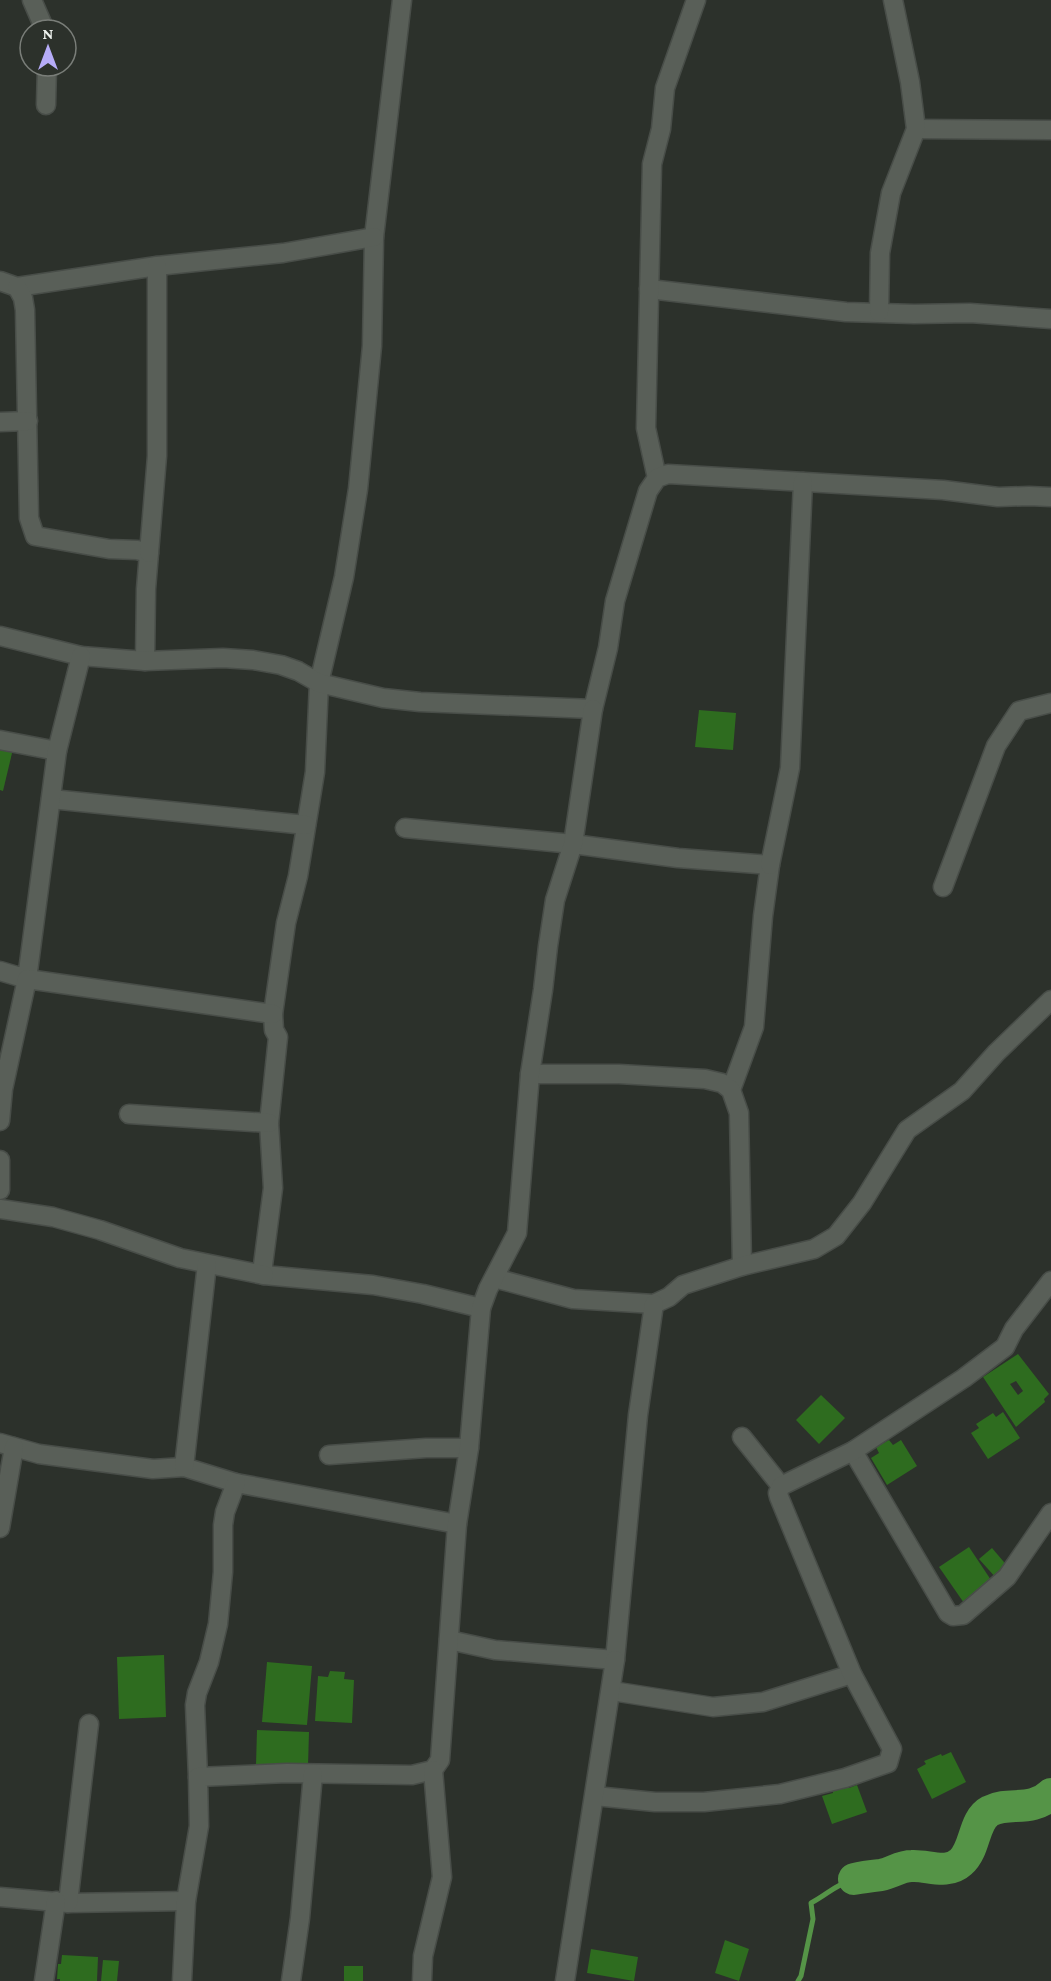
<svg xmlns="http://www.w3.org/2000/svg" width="1051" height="1981" viewBox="0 0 1051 1981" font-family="'Crimson Pro',serif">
<rect width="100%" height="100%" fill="#2c312b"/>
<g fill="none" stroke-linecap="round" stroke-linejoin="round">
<!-- stream -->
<path stroke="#559447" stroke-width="5" d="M 798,1981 L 801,1976 L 813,1919 L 811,1903 C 828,1894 835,1885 854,1879"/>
<!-- river -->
<path stroke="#559447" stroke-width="32" d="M 854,1879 C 863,1877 872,1876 881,1875 C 892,1873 900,1866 912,1866 C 928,1865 947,1875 961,1862 C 976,1849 973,1820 990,1811 C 1010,1801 1031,1813 1051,1794"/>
</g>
<!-- building -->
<g fill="#2e6c1f" fill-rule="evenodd">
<path d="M 699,710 L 736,713 L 733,750 L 695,747 Z"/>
<path d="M 0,749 L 13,749 L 3,791 L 0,790 Z"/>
<path d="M 1018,1354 L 1049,1394 L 1044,1399 L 1045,1402 L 1016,1427 L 983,1377 ZM 1016,1381 L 1023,1391 L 1018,1395 L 1010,1384 Z"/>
<path d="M 821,1395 L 845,1418 L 819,1444 L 796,1420 Z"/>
<path d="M 1003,1412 L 1020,1438 L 988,1459 L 971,1433 L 979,1428 L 976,1424 L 993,1413 L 996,1417 Z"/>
<path d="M 889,1440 L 893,1445 L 901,1440 L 917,1466 L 887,1485 L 871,1458 L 879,1453 L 876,1447 Z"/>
<path d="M 969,1547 L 993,1583 L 964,1603 L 939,1567 Z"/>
<path d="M 992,1548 L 1009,1568 L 997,1579 L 979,1559 Z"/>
<path d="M 164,1655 L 166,1717 L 119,1719 L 117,1657 Z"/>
<path d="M 267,1662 L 312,1666 L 307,1725 L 262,1722 Z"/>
<path d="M 330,1671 L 345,1672 L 344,1679 L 354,1680 L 352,1723 L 315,1721 L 318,1676 L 328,1677 Z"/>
<path d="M 257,1730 L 309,1732 L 308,1766 L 256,1765 Z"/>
<path d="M 951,1752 L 966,1782 L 932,1799 L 917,1769 L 926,1764 L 924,1761 L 941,1754 L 942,1756 Z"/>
<path d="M 847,1784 L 849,1788 L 857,1785 L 867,1812 L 832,1824 L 822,1796 L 833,1793 L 832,1789 Z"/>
<path d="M 725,1940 L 749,1949 L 739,1981 L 715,1973 Z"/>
<path d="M 591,1949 L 638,1957 L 634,1981 L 587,1973 Z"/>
<path d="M 62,1955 L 98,1957 L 97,1981 L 60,1981 L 60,1979 L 57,1979 L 58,1964 L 61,1964 Z"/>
<path d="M 103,1960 L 119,1961 L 117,1981 L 101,1981 Z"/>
<rect x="344" y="1966" width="19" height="15"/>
</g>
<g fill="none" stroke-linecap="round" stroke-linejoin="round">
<!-- minor casing -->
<g stroke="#484d48" stroke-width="21">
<g id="minor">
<path d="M 32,0 L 45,30"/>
<path d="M 402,0 L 374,237 L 372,346 L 358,489 L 344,577 L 319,683 L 315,772 L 298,876 L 286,923 L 273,1014 L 274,1030 L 278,1037 L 269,1123 L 273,1188 L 263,1265 L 264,1275 L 373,1285 L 423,1294 L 481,1308"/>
<path d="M 46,105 L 47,66"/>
<path d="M 916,129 L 1051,130"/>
<path d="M 0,281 L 17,287 L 157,266 L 283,253 L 374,237"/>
<path d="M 17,287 L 23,298 L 25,310 L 29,518 L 35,536 L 109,549 L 137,550 L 149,553 L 146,589 L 145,661"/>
<path d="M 649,289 L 846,312 L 914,314 L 970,313 L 1051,319"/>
<path d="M 879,312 L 880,253 L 891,193 L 916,129 L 910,82 L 893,0"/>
<path d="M 0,422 L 28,421"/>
<path d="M 657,478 L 646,428 L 652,164 L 661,129 L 665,88 L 696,0"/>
<path d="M 149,553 L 157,456 L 157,266"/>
<path d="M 0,636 L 81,656 L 145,661 L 223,658 L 253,660 L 281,665 L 298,671 L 319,683 L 383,698 L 420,702 L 593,709 L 608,648 L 615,601 L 648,491 L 657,478 L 668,474 L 943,490 L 998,497 L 1029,496 L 1051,497"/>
<path d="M 0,740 L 57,751"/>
<path d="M 51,799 L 306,825"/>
<path d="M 405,828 L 573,844 L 678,858 L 770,865 L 763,916 L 754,1027 L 731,1090"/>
<path d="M 770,865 L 790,768 L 803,482"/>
<path d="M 943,887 L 996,746 L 1019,711 L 1051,703"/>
<path d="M 0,971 L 27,979 L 57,751 L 81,656"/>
<path d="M 530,1074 L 619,1074 L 705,1079 L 722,1083 L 731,1090 L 739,1113 L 742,1266"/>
<path d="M 129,1114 L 269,1123"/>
<path d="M 0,1121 L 3,1089 L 27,979 L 273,1014"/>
<path d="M 0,1160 L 0,1190"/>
<path d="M 0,1209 L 53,1217 L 100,1230 L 180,1258 L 264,1275"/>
<path d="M 494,1278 L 573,1299 L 654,1304 L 669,1297 L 683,1285 L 742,1266 L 814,1249 L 836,1236 L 862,1203 L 907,1130 L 962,1091 L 996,1053 L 1051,1000"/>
<path d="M 742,1437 L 781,1486"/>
<path d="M 0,1443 L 39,1454 L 153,1469 L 184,1467 L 236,1483 L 457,1524"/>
<path d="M 853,1451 L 948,1613 L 953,1616 L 963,1615 L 1007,1577 L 1051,1513"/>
<path d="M 329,1455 L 426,1448 L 469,1448"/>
<path d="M 184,1467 L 207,1264"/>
<path d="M 0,1528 L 14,1447"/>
<path d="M 449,1640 L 495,1650 L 615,1660 L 638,1415 L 654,1304"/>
<path d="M 612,1691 L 713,1707 L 763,1702 L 852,1674"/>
<path d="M 198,1777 L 195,1705 L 197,1693 L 209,1662 L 218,1624 L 223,1572 L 223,1525 L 225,1512 L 236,1483"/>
<path d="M 595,1796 L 655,1802 L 704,1802 L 780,1794 L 845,1778 L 888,1763 L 892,1749 L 852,1674 L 779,1497 L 778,1493 L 781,1486 L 853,1451 L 964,1378 L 1005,1347 L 1014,1329 L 1051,1281"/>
<path d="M 0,1897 L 68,1903 L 186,1901"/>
<path d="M 68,1903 L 89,1724"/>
<path d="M 44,1981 L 56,1901"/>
<path d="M 182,1981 L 186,1901 L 199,1826 L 198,1777 L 287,1773 L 412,1775 L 433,1770 L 440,1760 L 457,1524 L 469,1448 L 481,1308 L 488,1289 L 517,1233 L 530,1074 L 543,990 L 548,946 L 555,900 L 573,844 L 593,709"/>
<path d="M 291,1981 L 300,1918 L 313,1774"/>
<path d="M 422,1981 L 423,1956 L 442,1877 L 433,1770"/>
<path d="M 565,1981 L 615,1660"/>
</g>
</g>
<!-- minor -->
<use href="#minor" stroke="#595f58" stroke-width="18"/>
</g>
<!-- north arrow -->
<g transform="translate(48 48)"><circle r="28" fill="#2c312b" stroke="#7a7e79" stroke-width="1.5"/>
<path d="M0-4.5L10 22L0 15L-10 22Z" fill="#b6acf8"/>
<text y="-9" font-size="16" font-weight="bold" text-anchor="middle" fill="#eef2ee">N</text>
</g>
</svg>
